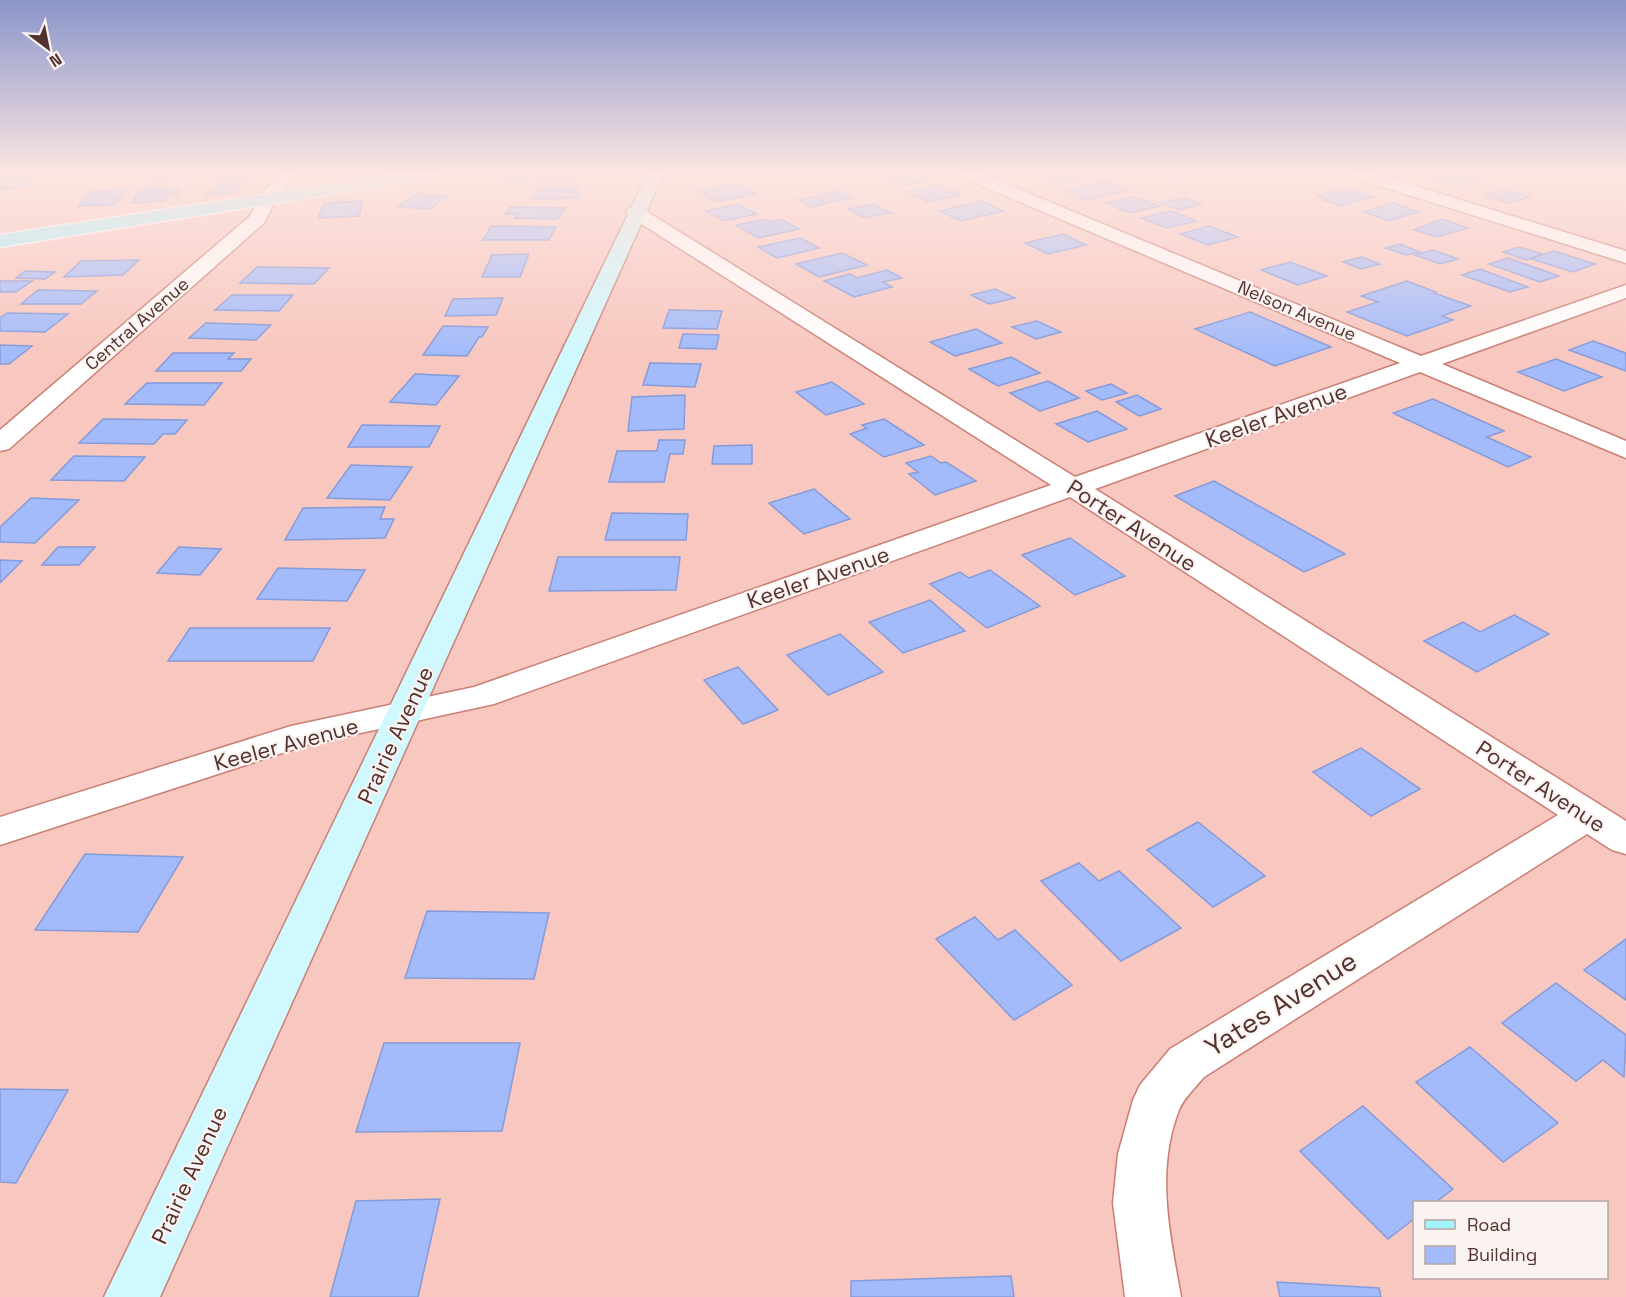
<svg xmlns="http://www.w3.org/2000/svg" width="1626" height="1297" viewBox="0 0 1626 1297" font-family="'Space Grotesk',sans-serif">
<rect width="100%" height="100%" fill="#f8c7bf"/>
<!-- building -->
<g fill="#a3bbfb" stroke="#859bda" stroke-width="1.5">
<path d="M 180,173 L 182,178 L 152,182 L 150,177 Z"/>
<path d="M 541,173 L 575,173 L 572,181 L 538,181 Z"/>
<path d="M 908,173 L 921,173 L 928,176 L 921,177 L 928,181 L 905,185 L 887,176 Z"/>
<path d="M 1052,173 L 1071,173 L 1084,178 L 1057,184 L 1037,175 Z"/>
<path d="M 1161,173 L 1199,173 L 1177,178 Z"/>
<path d="M 1454,173 L 1462,173 L 1483,179 L 1456,186 L 1432,179 Z"/>
<path d="M 509,174 L 532,175 L 525,183 L 501,182 Z"/>
<path d="M 229,175 L 250,175 L 232,193 L 206,196 Z"/>
<path d="M 27,176 L 32,185 L 0,190 L 0,180 Z"/>
<path d="M 1107,181 L 1129,190 L 1086,200 L 1064,191 Z"/>
<path d="M 738,184 L 756,194 L 716,202 L 698,191 Z"/>
<path d="M 939,185 L 962,195 L 928,202 L 907,192 Z"/>
<path d="M 165,187 L 164,189 L 170,189 L 169,190 L 179,190 L 177,195 L 167,196 L 164,201 L 132,203 L 139,191 L 145,188 Z"/>
<path d="M 580,187 L 578,198 L 533,199 L 536,188 Z"/>
<path d="M 1345,188 L 1372,197 L 1341,206 L 1323,200 L 1327,199 L 1318,196 Z"/>
<path d="M 1506,189 L 1530,197 L 1509,203 L 1485,195 Z"/>
<path d="M 126,190 L 113,205 L 78,206 L 92,191 Z"/>
<path d="M 840,191 L 853,198 L 831,202 L 818,195 Z"/>
<path d="M 416,194 L 447,196 L 430,209 L 398,207 Z"/>
<path d="M 815,197 L 828,203 L 810,207 L 798,200 Z"/>
<path d="M 1135,197 L 1160,206 L 1130,213 L 1105,203 Z"/>
<path d="M 1183,198 L 1201,204 L 1179,210 L 1161,203 Z"/>
<path d="M 363,201 L 359,216 L 318,218 L 324,203 Z"/>
<path d="M 981,201 L 1003,211 L 961,221 L 939,211 Z"/>
<path d="M 1393,203 L 1419,212 L 1389,221 L 1363,212 Z"/>
<path d="M 738,204 L 757,214 L 724,221 L 706,211 Z"/>
<path d="M 874,204 L 890,213 L 864,218 L 848,209 Z"/>
<path d="M 510,207 L 565,208 L 557,219 L 515,218 L 518,214 L 505,214 Z"/>
<path d="M 1171,211 L 1197,221 L 1167,228 L 1141,218 Z"/>
<path d="M 765,219 L 770,222 L 781,219 L 799,229 L 758,238 L 736,225 Z"/>
<path d="M 1442,219 L 1468,228 L 1437,237 L 1414,230 Z"/>
<path d="M 491,226 L 556,227 L 549,240 L 483,240 Z"/>
<path d="M 1209,226 L 1238,237 L 1208,245 L 1180,234 Z"/>
<path d="M 1063,234 L 1086,245 L 1048,254 L 1025,243 Z"/>
<path d="M 800,238 L 819,248 L 777,258 L 758,247 Z"/>
<path d="M 1400,244 L 1420,252 L 1406,255 L 1386,248 Z"/>
<path d="M 1519,247 L 1543,254 L 1526,260 L 1503,252 Z"/>
<path d="M 1433,250 L 1458,259 L 1440,264 L 1415,255 Z"/>
<path d="M 1554,251 L 1595,264 L 1573,272 L 1531,259 Z"/>
<path d="M 842,253 L 867,265 L 819,277 L 796,264 Z"/>
<path d="M 529,254 L 520,277 L 482,277 L 492,255 Z"/>
<path d="M 1362,257 L 1380,264 L 1361,269 L 1343,262 Z"/>
<path d="M 1508,258 L 1559,276 L 1540,282 L 1489,264 Z"/>
<path d="M 139,260 L 123,275 L 64,277 L 81,261 Z"/>
<path d="M 1290,262 L 1327,276 L 1298,285 L 1261,270 Z"/>
<path d="M 257,267 L 329,268 L 314,284 L 240,283 Z"/>
<path d="M 1480,269 L 1528,287 L 1510,292 L 1462,275 Z"/>
<path d="M 887,270 L 902,278 L 883,282 L 892,287 L 854,297 L 824,281 L 850,274 L 857,278 Z"/>
<path d="M 25,271 L 55,272 L 45,279 L 16,278 Z"/>
<path d="M 0,281 L 32,281 L 16,292 L 0,292 Z"/>
<path d="M 1407,281 L 1436,292 L 1434,293 L 1471,306 L 1442,316 L 1453,320 L 1407,336 L 1347,312 L 1378,302 L 1361,296 Z"/>
<path d="M 995,289 L 1015,298 L 989,304 L 971,295 Z"/>
<path d="M 38,290 L 97,291 L 81,304 L 21,304 Z"/>
<path d="M 232,295 L 293,295 L 279,311 L 215,310 Z"/>
<path d="M 503,298 L 496,315 L 445,316 L 453,299 Z"/>
<path d="M 669,310 L 722,311 L 717,329 L 663,328 Z"/>
<path d="M 1250,312 L 1331,347 L 1275,366 L 1195,329 Z"/>
<path d="M 7,313 L 68,314 L 45,332 L 0,331 L 0,318 Z"/>
<path d="M 1037,321 L 1061,332 L 1036,339 L 1012,327 Z"/>
<path d="M 206,323 L 271,325 L 256,340 L 189,338 Z"/>
<path d="M 443,326 L 488,327 L 482,337 L 479,337 L 467,356 L 423,355 Z"/>
<path d="M 976,329 L 1002,343 L 955,356 L 930,342 Z"/>
<path d="M 683,334 L 719,335 L 716,349 L 679,348 Z"/>
<path d="M 1593,341 L 1626,353 L 1626,371 L 1569,350 Z"/>
<path d="M 0,345 L 32,346 L 9,364 L 0,364 Z"/>
<path d="M 173,353 L 234,353 L 228,359 L 251,359 L 241,371 L 156,371 Z"/>
<path d="M 1011,357 L 1040,373 L 998,386 L 969,369 Z"/>
<path d="M 1556,359 L 1602,377 L 1564,391 L 1518,372 Z"/>
<path d="M 650,363 L 701,364 L 695,387 L 643,385 Z"/>
<path d="M 415,374 L 459,376 L 436,405 L 390,402 Z"/>
<path d="M 1048,381 L 1079,398 L 1040,411 L 1010,393 Z"/>
<path d="M 832,382 L 864,404 L 826,415 L 796,392 Z"/>
<path d="M 147,383 L 222,383 L 204,405 L 125,404 Z"/>
<path d="M 1111,384 L 1127,393 L 1102,400 L 1086,391 Z"/>
<path d="M 685,395 L 684,429 L 628,431 L 632,397 Z"/>
<path d="M 1137,395 L 1161,409 L 1139,416 L 1116,402 Z"/>
<path d="M 1433,399 L 1504,431 L 1487,437 L 1531,457 L 1508,467 L 1393,413 Z"/>
<path d="M 1097,411 L 1127,429 L 1088,442 L 1056,424 Z"/>
<path d="M 103,419 L 187,420 L 175,434 L 163,434 L 154,444 L 79,443 Z"/>
<path d="M 884,419 L 924,445 L 884,457 L 850,434 L 867,428 L 862,425 Z"/>
<path d="M 362,425 L 440,426 L 429,447 L 348,447 Z"/>
<path d="M 659,440 L 685,440 L 683,454 L 670,454 L 664,482 L 609,482 L 617,451 L 657,451 Z"/>
<path d="M 752,445 L 752,464 L 712,464 L 714,446 Z"/>
<path d="M 74,456 L 145,457 L 124,481 L 51,480 Z"/>
<path d="M 931,456 L 941,463 L 946,462 L 976,481 L 935,495 L 909,474 L 918,472 L 906,463 Z"/>
<path d="M 351,465 L 412,467 L 390,500 L 327,498 Z"/>
<path d="M 1214,481 L 1345,554 L 1304,572 L 1175,496 Z"/>
<path d="M 814,489 L 850,519 L 804,534 L 769,503 Z"/>
<path d="M 31,498 L 79,500 L 35,543 L 0,542 L 0,527 Z"/>
<path d="M 385,507 L 380,519 L 394,519 L 385,538 L 285,540 L 303,508 Z"/>
<path d="M 612,513 L 688,514 L 686,540 L 605,540 Z"/>
<path d="M 1070,538 L 1125,576 L 1075,595 L 1022,555 Z"/>
<path d="M 58,547 L 95,547 L 79,565 L 42,565 Z"/>
<path d="M 179,547 L 221,549 L 200,575 L 157,573 Z"/>
<path d="M 558,557 L 680,557 L 676,590 L 549,591 Z"/>
<path d="M 0,560 L 22,561 L 0,583 Z"/>
<path d="M 278,568 L 365,570 L 347,601 L 257,599 Z"/>
<path d="M 990,570 L 1040,606 L 987,628 L 930,584 L 960,572 L 969,578 Z"/>
<path d="M 930,600 L 965,631 L 903,653 L 869,622 Z"/>
<path d="M 1514,615 L 1549,634 L 1477,672 L 1424,641 L 1463,622 L 1480,632 Z"/>
<path d="M 190,628 L 330,628 L 313,661 L 168,661 Z"/>
<path d="M 840,634 L 883,672 L 828,695 L 787,655 Z"/>
<path d="M 738,667 L 778,710 L 743,724 L 704,680 Z"/>
<path d="M 1361,748 L 1420,789 L 1371,816 L 1313,772 Z"/>
<path d="M 1198,822 L 1265,876 L 1213,907 L 1147,850 Z"/>
<path d="M 85,854 L 183,857 L 138,932 L 35,930 Z"/>
<path d="M 1079,863 L 1099,881 L 1119,871 L 1181,928 L 1121,961 L 1041,881 Z"/>
<path d="M 427,911 L 549,913 L 534,979 L 405,978 Z"/>
<path d="M 975,917 L 998,940 L 1015,930 L 1072,985 L 1014,1020 L 936,939 Z"/>
<path d="M 1626,939 L 1626,1000 L 1584,970 Z"/>
<path d="M 1556,983 L 1626,1035 L 1624,1077 L 1603,1060 L 1576,1081 L 1502,1023 Z"/>
<path d="M 384,1043 L 520,1043 L 502,1131 L 356,1132 Z"/>
<path d="M 1470,1047 L 1558,1123 L 1503,1162 L 1416,1082 Z"/>
<path d="M 0,1089 L 68,1090 L 16,1183 L 0,1182 Z"/>
<path d="M 1363,1106 L 1453,1189 L 1436,1202 L 1414,1202 L 1414,1219 L 1388,1239 L 1300,1151 Z"/>
<path d="M 440,1199 L 418,1297 L 330,1297 L 356,1201 Z"/>
<path d="M 1011,1276 L 1014,1297 L 851,1297 L 851,1281 Z"/>
<path d="M 1277,1282 L 1379,1288 L 1381,1297 L 1280,1297 Z"/>
</g>
<g fill="none" stroke-linecap="round" stroke-linejoin="round">
<!-- street casing -->
<g stroke="#ca7f74" stroke-width="3">
<g id="street">
<path d="M 281,173 L 298,173 L 275,201 L 264,223 L 9,449 L 0,451 L 0,430 L 250,216 L 261,195 Z"/>
<path d="M 959,173 L 980,173 L 1421,356 L 1626,285 L 1626,298 L 1442,364 L 1626,441 L 1626,458 L 1420,372 L 1095,489 L 1626,821 L 1626,854 L 1612,850 L 1587,834 L 1204,1077 C 1196,1087 1183,1099 1179,1110 C 1155,1171 1170,1235 1181,1297 L 1125,1297 L 1113,1203 L 1118,1154 L 1133,1100 L 1140,1085 L 1170,1049 L 1558,815 L 1070,497 L 494,704 L 310,744 L 0,845 L 0,817 L 291,726 L 474,687 L 1051,485 L 629,216 L 626,212 L 629,208 L 641,208 L 1075,477 L 1400,363 L 961,177 Z"/>
<path d="M 1349,173 L 1373,173 L 1626,251 L 1626,263 L 1351,177 Z"/>
</g>
</g>
<!-- secondary casing -->
<g stroke="#ca7f74" stroke-width="3">
<path id="secondary" d="M 648,173 L 664,173 L 160,1297 L 104,1297 Z"/>
</g>
<!-- primary casing -->
<g stroke="#fff" stroke-width="3">
<path id="primary" d="M 403,173 L 440,173 L 432,178 L 0,247 L 0,235 Z"/>
</g>
<!-- street -->
<use href="#street" fill="#fff" fill-rule="evenodd"/>
<!-- secondary -->
<use href="#secondary" fill="#d0f9ff" fill-rule="evenodd"/>
<!-- primary -->
<use href="#primary" fill="#a1f3ff" fill-rule="evenodd"/>
</g>
<!-- sky -->
<linearGradient id="sky" x2="0" y2="1"><stop stop-color="#8a95c9"/><stop offset="0.49" stop-color="#fce6e2"/><stop offset="1" stop-color="#fce6e2" stop-opacity="0"/></linearGradient>
<rect width="1626" height="354" fill="url(#sky)"/>
<g text-anchor="middle" stroke-width="4.5" stroke-linejoin="round" paint-order="stroke">
<!-- far-street labels -->
<g font-size="18" fill="#52322e" stroke="#fbf3f1">
<text transform="translate(1297 311) rotate(23)" y="6">Nelson Avenue</text>
<text transform="translate(137 324) rotate(-41)" y="6">Central Avenue</text>
</g>
<!-- street labels -->
<g font-size="22" fill="#52322e" stroke="#fbf3f1">
<text transform="translate(1276 415) rotate(-20)" y="8">Keeler Avenue</text>
<text transform="translate(1132 525) rotate(33)" y="8">Porter Avenue</text>
<text transform="translate(818 577) rotate(-19)" y="8">Keeler Avenue</text>
<text transform="translate(395 735) rotate(-65)" y="8">Prairie Avenue</text>
<text transform="translate(286 744) rotate(-15)" y="8">Keeler Avenue</text>
<text transform="translate(1541 786) rotate(33)" y="8">Porter Avenue</text>
<text transform="translate(189 1175) rotate(-65)" y="8">Prairie Avenue</text>
</g>
<!-- near-street labels -->
<g font-size="27" fill="#52322e" stroke="#fbf3f1">
<text transform="translate(1281 1004) rotate(-32)" y="9">Yates Avenue</text>
</g>
</g>
<!-- legend -->
<rect x="1413" y="1201" width="195" height="78" fill="#fbf3f1" stroke="#b7a6a3" stroke-width="1.5"/>
<rect x="1425" y="1220" width="30" height="9" fill="#a1f3ff" stroke="#b7a6a3" stroke-width="1.5"/>
<text x="1467" y="1231" font-size="18" fill="#52322e">Road</text>
<rect x="1425" y="1246" width="30" height="18" fill="#a3bbfb" stroke="#b7a6a3" stroke-width="1.5"/>
<text x="1467" y="1261" font-size="18" fill="#52322e">Building</text>
<!-- north arrow -->
<g transform="translate(48 48) rotate(148)" stroke="#fbf3f1" stroke-width="4.5" paint-order="stroke">
<path d="M0-4.5L10 22L0 15L-10 22Z" fill="#52322e"/>
<text y="-9" font-size="16" font-weight="bold" text-anchor="middle" fill="#52322e">N</text>
</g>
</svg>
